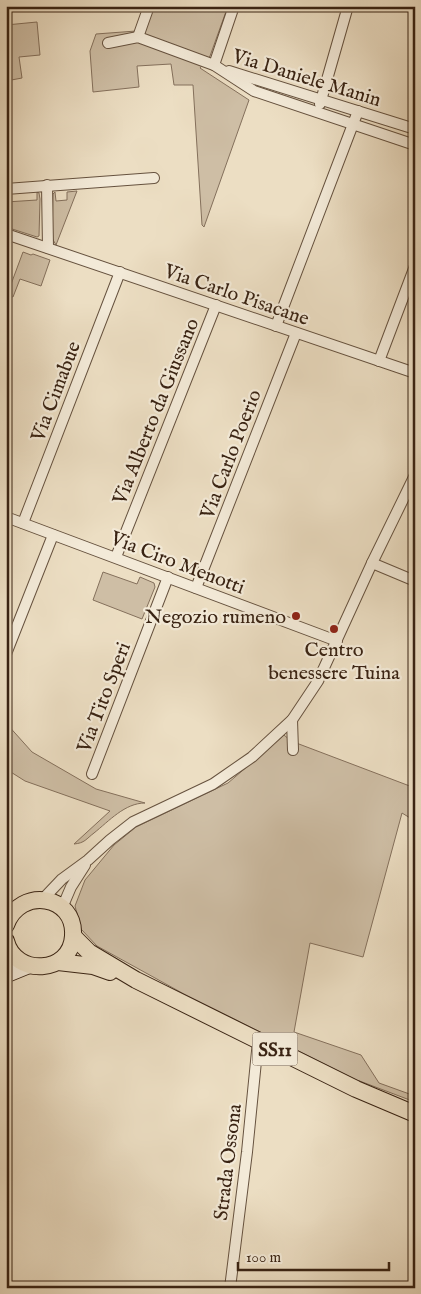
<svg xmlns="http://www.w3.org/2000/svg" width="421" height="1294" viewBox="0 0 421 1294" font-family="'IM FELL English',serif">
<rect width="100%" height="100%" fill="#ecdec3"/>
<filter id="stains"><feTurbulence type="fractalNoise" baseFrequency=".004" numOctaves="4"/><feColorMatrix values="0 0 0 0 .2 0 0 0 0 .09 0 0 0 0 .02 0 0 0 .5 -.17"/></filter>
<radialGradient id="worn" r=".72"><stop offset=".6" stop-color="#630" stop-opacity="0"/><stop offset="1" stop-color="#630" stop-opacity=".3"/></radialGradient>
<!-- green -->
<g fill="#cebea5" stroke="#84705c">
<path d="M 144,6 L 228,6 L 210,56 L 200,68 L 249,100 L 204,227 L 202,225 L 193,85 L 174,85 L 171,64 L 137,66 L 139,87 L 93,92 L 90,51 L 96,34 L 136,31 Z"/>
<path d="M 37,22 L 40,55 L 19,57 L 22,78 L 6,81 L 6,25 Z"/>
<path d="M 77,191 L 56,245 L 52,238 L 53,194 L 55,192 L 56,201 L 67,200 L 67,192 Z"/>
<path d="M 37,192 L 39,193 L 40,199 L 39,236 L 37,237 L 6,227 L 6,202 L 37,200 Z"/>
<path d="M 23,252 L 31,255 L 33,254 L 50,260 L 41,286 L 20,279 L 13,297 L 7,295 Z"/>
<path d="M 103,572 L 137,584 L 140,577 L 154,583 L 155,587 L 142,619 L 93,600 Z"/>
<path d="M 6,723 L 32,752 L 96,789 L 145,803 C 125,803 109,821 94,833 C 86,839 85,843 74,844 L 110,811 L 25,781 L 6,769 Z"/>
<path d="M 284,735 L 291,741 L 415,788 L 415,821 L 402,813 L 363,957 L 310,943 L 294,1032 L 361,1055 L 379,1083 L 415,1096 L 415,1102 L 357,1080 L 184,994 L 97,946 L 81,929 L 75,906 L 85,880 L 114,845 L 136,827 L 228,783 Z"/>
</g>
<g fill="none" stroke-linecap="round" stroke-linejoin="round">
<!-- street casing -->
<g stroke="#66523f" stroke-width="12">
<g id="street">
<path d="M 138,37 L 149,6"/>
<path d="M 108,43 L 138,37 L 214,65 L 254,91 L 415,145"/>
<path d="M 214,65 L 234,6"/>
<path d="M 229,71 L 415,129"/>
<path d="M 320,104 L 348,6"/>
<path d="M 47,185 L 48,248"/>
<path d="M 6,189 L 154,178"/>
<path d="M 6,234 L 415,373"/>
<path d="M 276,326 L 358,111"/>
<path d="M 379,361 L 415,266"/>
<path d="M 6,517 L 337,641"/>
<path d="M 23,523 L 120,272"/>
<path d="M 116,557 L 216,305"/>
<path d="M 372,563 L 415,581"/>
<path d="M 196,588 L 296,333"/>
<path d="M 6,654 L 53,535"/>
<path d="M 292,720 L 293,750"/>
<path d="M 92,774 L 168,577"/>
<path d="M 43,899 L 62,879 L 88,860 L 110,840 L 133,822 L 213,784 L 252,757 L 292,720 L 318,681 L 372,563 L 415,475"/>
<path d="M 62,908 L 71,887 L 85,865"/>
<path d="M 230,1288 L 247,1152 L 258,1041"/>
</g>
</g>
<!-- secondary casing -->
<g stroke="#392313" stroke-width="17">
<path id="secondary" d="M 6,975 L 28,966"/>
</g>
<!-- primary casing -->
<g stroke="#392313" stroke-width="18">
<g id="primary">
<path d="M 6,925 C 20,886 76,895 73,936 C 71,974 15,977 6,941"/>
<path d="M 73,936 L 89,952 L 136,980 L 356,1089 L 415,1114"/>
<path d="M 58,962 L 93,966 L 110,972"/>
</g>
</g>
<!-- street -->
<use href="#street" stroke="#f3ead8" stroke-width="10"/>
<!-- secondary -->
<use href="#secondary" stroke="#f3ead8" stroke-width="15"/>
<!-- primary -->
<use href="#primary" stroke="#ecdec3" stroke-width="16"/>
</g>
<!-- markers -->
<g fill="#8f2418" stroke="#f3ead8" stroke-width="2">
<circle cx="296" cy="616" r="5"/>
<circle cx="334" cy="629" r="5"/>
</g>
<g text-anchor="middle" stroke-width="4.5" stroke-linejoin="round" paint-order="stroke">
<!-- shield labels -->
<rect fill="#f3ead8" stroke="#715f4e" stroke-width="1" x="252.5" y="1032.5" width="45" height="33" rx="4"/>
<g font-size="19" font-weight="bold" fill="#392313">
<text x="275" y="1056">SS11</text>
</g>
<!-- street labels -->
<g font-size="20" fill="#392313" stroke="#f3ead8">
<text transform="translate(307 77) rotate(17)" y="7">Via Daniele Manin</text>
<text transform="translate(237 294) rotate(19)" y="7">Via Carlo Pisacane</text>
<text transform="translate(55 391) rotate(-69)" y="7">Via Cimabue</text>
<text transform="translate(155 411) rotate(-68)" y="7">Via Alberto da Giussano</text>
<text transform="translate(230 454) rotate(-69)" y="7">Via Carlo Poerio</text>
<text transform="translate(178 562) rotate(21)" y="7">Via Ciro Menotti</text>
<text transform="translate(103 697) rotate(-69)" y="7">Via Tito Speri</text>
<text transform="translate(227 1162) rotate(-83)" y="7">Strada Ossona</text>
</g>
<!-- poi labels -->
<g font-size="20" fill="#392313" stroke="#f3ead8" text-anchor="end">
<text x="286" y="623">Negozio rumeno</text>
<text x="334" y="656" text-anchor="middle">Centro<tspan x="334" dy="23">benessere Tuina</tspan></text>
</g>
</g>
<!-- margin -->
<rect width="421" height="1294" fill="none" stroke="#ecdec3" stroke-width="25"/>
<rect x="8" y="8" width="406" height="1279" fill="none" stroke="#392313" stroke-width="2.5"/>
<rect x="12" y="12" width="396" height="1269" fill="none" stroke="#392313"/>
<!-- scale -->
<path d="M238 1262v8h151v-8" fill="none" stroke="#392313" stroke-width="2.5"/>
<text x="246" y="1262" font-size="15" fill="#392313" stroke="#f3ead8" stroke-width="4" paint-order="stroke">100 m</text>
<rect width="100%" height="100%" filter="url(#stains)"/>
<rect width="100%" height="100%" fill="url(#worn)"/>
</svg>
